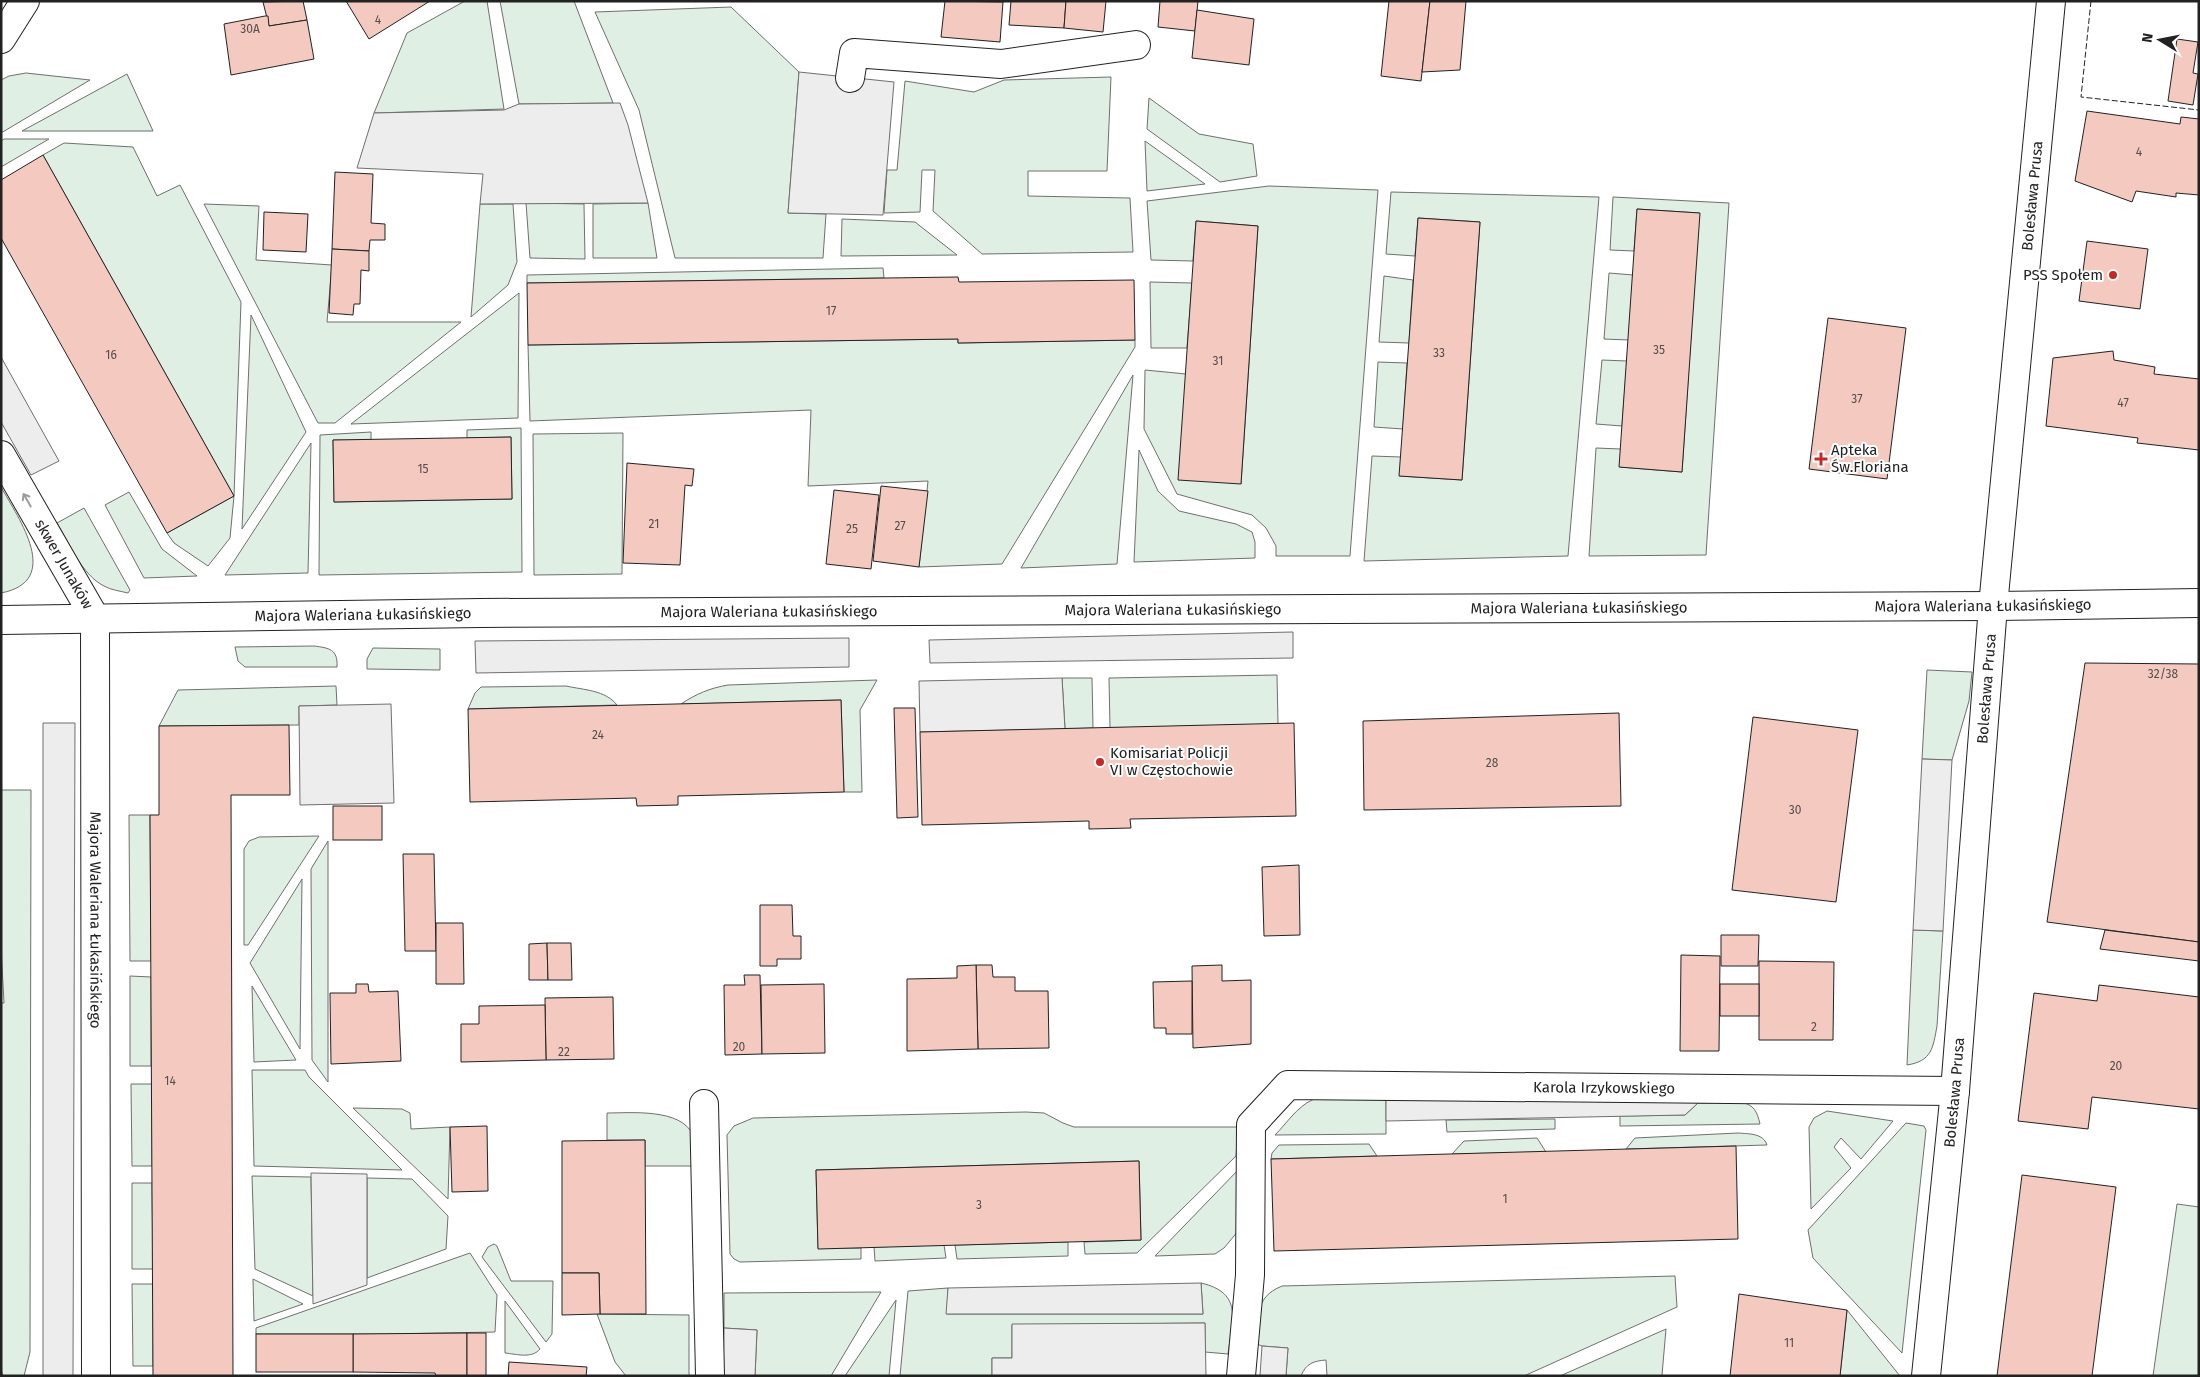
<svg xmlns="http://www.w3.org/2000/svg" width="2200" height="1377" viewBox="0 0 2200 1377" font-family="'Fira Sans',sans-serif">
<rect width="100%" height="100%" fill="#fff"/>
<!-- green -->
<g fill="#e0efe3" stroke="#6f6f6f">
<path d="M 465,1 L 487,1 L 504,109 L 374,113 L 407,33 Z"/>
<path d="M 500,1 L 574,1 L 613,103 L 519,104 Z"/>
<path d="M 731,7 L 799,72 L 788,213 L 826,214 L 823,258 L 675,258 L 639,110 L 595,12 Z"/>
<path d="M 26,73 L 90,80 L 1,133 L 1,80 L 9,76 Z"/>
<path d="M 127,74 L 153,131 L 22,131 Z"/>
<path d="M 1111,77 L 1107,171 L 1028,171 L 1028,196 L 1130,198 L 1133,252 L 982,254 L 933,211 L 935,170 L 922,170 L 920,212 L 884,213 L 887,170 L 897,170 L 905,81 L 974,92 L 1004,80 Z"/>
<path d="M 1149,98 L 1199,134 L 1253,144 L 1257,176 L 1220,182 L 1147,129 Z"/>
<path d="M 4,139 L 49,139 L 1,167 L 1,141 Z"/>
<path d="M 1145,141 L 1205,184 L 1147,191 Z"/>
<path d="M 64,143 L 133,147 L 157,196 L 180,185 L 241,302 L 234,496 L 230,538 L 208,566 L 174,543 L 167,533 L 234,496 L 43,155 Z"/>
<path d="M 1269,186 L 1378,190 L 1350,556 L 1276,556 L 1276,546 L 1266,528 L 1252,515 L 1177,494 L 1144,429 L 1145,370 L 1186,374 L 1241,484 L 1258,226 L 1196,221 L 1193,261 L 1151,260 L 1147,201 Z"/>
<path d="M 1391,192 L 1599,197 L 1568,556 L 1364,561 L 1372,456 L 1401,457 L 1400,476 L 1462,480 L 1480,222 L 1418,218 L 1415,256 L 1386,254 Z"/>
<path d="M 1613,197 L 1729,203 L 1706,555 L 1589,556 L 1596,448 L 1621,449 L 1620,467 L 1682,472 L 1699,213 L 1637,209 L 1634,251 L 1610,250 Z"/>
<path d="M 526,203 L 584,204 L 585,259 L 530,258 Z"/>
<path d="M 648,203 L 657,258 L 593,258 L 593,204 Z"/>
<path d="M 204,204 L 259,206 L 256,260 L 332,265 L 327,322 L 461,322 L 335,423 L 318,423 Z"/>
<path d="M 480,204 L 513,204 L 517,262 L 508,285 L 471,317 Z"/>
<path d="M 842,219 L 915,222 L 957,255 L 841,256 Z"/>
<path d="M 883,268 L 884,278 L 527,283 L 527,275 Z"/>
<path d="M 1609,273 L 1633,275 L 1629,340 L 1604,339 Z"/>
<path d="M 1384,276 L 1413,280 L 1409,343 L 1379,342 Z"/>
<path d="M 1150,282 L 1192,283 L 1187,348 L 1151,348 Z"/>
<path d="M 519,293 L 518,418 L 351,424 Z"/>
<path d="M 251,315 L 306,432 L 242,529 Z"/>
<path d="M 958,339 L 958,343 L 1135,340 L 1135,347 L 1002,564 L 919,567 L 928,481 L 808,486 L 811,410 L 530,421 L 528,345 Z"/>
<path d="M 1602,360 L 1627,361 L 1622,426 L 1596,424 Z"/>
<path d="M 1378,362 L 1407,363 L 1403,429 L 1374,427 Z"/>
<path d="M 1133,375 L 1117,564 L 1021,568 Z"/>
<path d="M 521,428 L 522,572 L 319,575 L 320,435 L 371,432 L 371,440 L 333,440 L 334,502 L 512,499 L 511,437 L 467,438 L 467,430 Z"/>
<path d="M 623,433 L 622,574 L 534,575 L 533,434 Z"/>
<path d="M 311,443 L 308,573 L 225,575 Z"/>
<path d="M 1139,450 L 1158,491 L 1179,511 L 1236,524 L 1252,532 L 1255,542 L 1255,558 L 1134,562 Z"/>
<path d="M 1,487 C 19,519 63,581 1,593 Z"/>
<path d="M 129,492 L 162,549 L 197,576 L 144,578 L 105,505 Z"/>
<path d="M 84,508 L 130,590 L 128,593 C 120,591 111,590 104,586 C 82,575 69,543 57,523 Z"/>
<path d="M 314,646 C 329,648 338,649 337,667 L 245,667 L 238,661 L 235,647 Z"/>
<path d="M 373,648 L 440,649 L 440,670 L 367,669 L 367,659 Z"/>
<path d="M 1927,670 L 1972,672 L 1969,701 L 1952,760 L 1922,759 Z"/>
<path d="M 1277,675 L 1278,724 L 1110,728 L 1109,678 Z"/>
<path d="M 1062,678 L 1092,678 L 1093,728 L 1065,729 Z"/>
<path d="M 877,680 L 860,710 L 862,792 L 844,792 L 841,700 L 681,704 C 696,694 710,688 728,685 Z"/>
<path d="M 336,686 L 337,705 L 299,706 L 299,725 L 159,726 L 178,690 Z"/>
<path d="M 566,686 C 584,690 605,690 617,705 L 468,709 L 475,693 L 481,687 Z"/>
<path d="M 1,790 L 31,790 L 30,1352 L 24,1376 L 3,1376 L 1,1369 L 1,1003 L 4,1003 L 1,948 Z"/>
<path d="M 129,815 L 150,815 L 151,961 L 130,961 Z"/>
<path d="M 319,836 L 248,945 L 244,945 L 244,849 L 249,841 L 259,837 Z"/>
<path d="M 328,841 L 328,1082 L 312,1060 L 311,869 Z"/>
<path d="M 302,879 L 300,1049 L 250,963 Z"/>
<path d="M 1913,930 L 1943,931 L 1937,1026 C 1933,1048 1932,1061 1907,1065 Z"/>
<path d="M 130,976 L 151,977 L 151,1066 L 130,1066 Z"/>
<path d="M 252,986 L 296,1060 L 254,1062 Z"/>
<path d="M 252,1070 L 305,1070 L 309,1077 L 402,1170 L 254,1166 Z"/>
<path d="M 131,1084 L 152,1084 L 152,1166 L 132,1166 Z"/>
<path d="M 1386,1095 L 1386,1134 L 1275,1135 C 1286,1124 1297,1107 1312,1100 C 1329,1092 1366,1096 1386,1095 Z"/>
<path d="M 1741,1102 C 1754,1105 1757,1111 1760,1124 L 1620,1126 L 1620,1116 L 1685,1115 L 1698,1103 Z"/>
<path d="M 353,1108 L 402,1109 L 410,1113 L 411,1129 L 450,1127 L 448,1199 Z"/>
<path d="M 1827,1111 L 1893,1121 L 1861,1159 L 1841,1138 L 1834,1147 L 1851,1168 L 1811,1209 L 1809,1127 L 1814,1118 Z"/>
<path d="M 1026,1112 L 1044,1113 L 1063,1123 L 1074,1127 L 1238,1127 L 1236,1156 L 1137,1253 L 1085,1254 L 1084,1242 L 1141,1240 L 1139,1161 L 816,1170 L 818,1248 L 861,1248 L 861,1259 L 740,1262 L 734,1259 L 730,1254 L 727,1135 L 734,1126 L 753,1118 Z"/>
<path d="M 607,1113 C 631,1113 681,1108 693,1135 C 697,1143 696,1157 697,1166 L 645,1166 L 645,1140 L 607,1140 Z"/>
<path d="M 1555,1119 L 1555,1129 L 1447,1132 L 1446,1120 Z"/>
<path d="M 1906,1123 L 1924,1126 L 1926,1130 L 1902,1353 L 1813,1258 L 1808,1230 Z"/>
<path d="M 1738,1133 C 1749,1134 1763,1133 1767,1145 L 1626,1149 L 1635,1138 Z"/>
<path d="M 1537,1138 L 1546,1152 L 1452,1154 L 1464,1141 Z"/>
<path d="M 1369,1144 L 1377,1156 L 1271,1159 L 1272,1153 L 1279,1145 Z"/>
<path d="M 1240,1168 L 1239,1230 L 1224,1248 L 1215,1254 L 1155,1256 Z"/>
<path d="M 252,1176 L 311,1177 L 313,1296 L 255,1269 Z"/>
<path d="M 367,1178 L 412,1179 L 448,1216 L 446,1249 L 367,1278 Z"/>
<path d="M 132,1183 L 152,1183 L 153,1269 L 132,1269 Z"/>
<path d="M 2177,1204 L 2199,1207 L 2199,1376 L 2153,1376 Z"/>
<path d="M 1068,1242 L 1068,1256 L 957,1259 L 955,1245 Z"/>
<path d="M 494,1244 L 497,1246 L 511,1281 L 553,1281 L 552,1334 L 546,1342 L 482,1257 L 488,1247 Z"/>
<path d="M 944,1245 L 946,1258 L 875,1261 L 874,1247 Z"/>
<path d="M 470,1253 L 497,1295 L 495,1332 L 389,1334 L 256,1334 L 256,1328 Z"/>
<path d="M 1675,1276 L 1677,1307 L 1524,1376 L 1327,1376 L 1326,1360 C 1314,1361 1306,1363 1301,1376 L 1286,1376 L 1288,1348 L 1262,1346 L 1257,1344 C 1260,1317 1253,1298 1282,1286 Z"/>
<path d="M 253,1279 L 303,1304 L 254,1321 Z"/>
<path d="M 1201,1283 C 1244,1293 1232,1321 1228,1354 L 1205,1352 L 1205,1323 L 1012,1325 L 1012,1358 L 992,1358 L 992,1376 L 900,1376 L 908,1291 L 948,1288 L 947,1314 L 1203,1314 Z"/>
<path d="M 132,1284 L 153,1284 L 153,1366 L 133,1366 Z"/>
<path d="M 881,1292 L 831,1376 L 755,1376 L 757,1330 L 724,1328 L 724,1293 Z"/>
<path d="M 896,1300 L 889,1376 L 845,1376 Z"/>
<path d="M 505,1301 L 540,1349 C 532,1359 516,1354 505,1353 Z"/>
<path d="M 1847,1310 L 1900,1376 L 1840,1376 Z"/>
<path d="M 597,1314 L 689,1315 L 689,1376 L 626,1376 L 615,1362 Z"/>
<path d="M 1666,1329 L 1662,1375 L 1665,1376 L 1560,1376 Z"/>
</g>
<!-- parking -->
<g fill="#ededed" stroke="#6f6f6f">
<path d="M 799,72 L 894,82 L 883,215 L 788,213 Z"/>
<path d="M 620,103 L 628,125 L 648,203 L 480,204 L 483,174 L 357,168 L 374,113 L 504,110 L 519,104 Z"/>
<path d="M 1,357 L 59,461 L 31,475 L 1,422 Z"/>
<path d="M 1293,632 L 1293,658 L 930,663 L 929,640 Z"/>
<path d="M 849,638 L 849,667 L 476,673 L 475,641 Z"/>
<path d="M 1062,678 L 1065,729 L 920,732 L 919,681 Z"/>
<path d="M 391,704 L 394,803 L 300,805 L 299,706 Z"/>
<path d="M 43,723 L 75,723 L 73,1376 L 43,1376 Z"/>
<path d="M 1922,759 L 1952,760 L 1943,931 L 1913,930 Z"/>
<path d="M 1697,1094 L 1698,1103 L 1685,1115 L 1386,1121 L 1386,1095 Z"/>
<path d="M 311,1173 L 367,1174 L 367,1285 L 313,1304 Z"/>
<path d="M 1201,1283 L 1203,1314 L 946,1314 L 948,1288 Z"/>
<path d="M 1205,1323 L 1206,1376 L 992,1376 L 992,1358 L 1012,1358 L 1012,1324 Z"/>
<path d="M 724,1328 L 757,1330 L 755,1376 L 723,1376 Z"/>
<path d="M 1262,1346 L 1288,1348 L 1286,1376 L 1260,1376 Z"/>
</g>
<!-- building -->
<g fill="#f3c9c0" stroke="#222">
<path d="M 303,1 L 307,20 L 269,26 L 263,2 Z"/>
<path d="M 346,1 L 430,1 L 369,39 Z"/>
<path d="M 945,1 L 1003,2 L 1000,42 L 941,37 Z"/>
<path d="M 1011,1 L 1066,1 L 1064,28 L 1009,25 Z"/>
<path d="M 1066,1 L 1106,1 L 1103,32 L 1064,28 Z"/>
<path d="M 1160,1 L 1198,1 L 1195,31 L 1158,27 Z"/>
<path d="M 1389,1 L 1430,1 L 1421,81 L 1381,76 Z"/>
<path d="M 1430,1 L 1466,1 L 1460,70 L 1422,72 Z"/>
<path d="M 1197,10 L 1254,19 L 1249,65 L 1192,58 Z"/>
<path d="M 265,16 L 268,16 L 269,26 L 307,20 L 314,59 L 231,75 L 224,24 Z"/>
<path d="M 2177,39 L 2198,42 L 2193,73 L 2198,74 L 2193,105 L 2168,101 Z"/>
<path d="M 2087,111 L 2180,124 L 2181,117 L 2199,119 L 2199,195 L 2176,193 L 2176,197 L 2136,191 L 2132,202 L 2075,181 Z"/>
<path d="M 43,155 L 234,496 L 167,533 L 1,238 L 1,180 Z"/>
<path d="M 335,172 L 373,174 L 371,223 L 385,224 L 385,240 L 370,240 L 369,251 L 332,249 Z"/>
<path d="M 1637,209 L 1700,213 L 1682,472 L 1619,467 Z"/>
<path d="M 264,212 L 308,214 L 306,252 L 263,250 Z"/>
<path d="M 1418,218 L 1480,222 L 1462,480 L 1399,476 Z"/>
<path d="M 1196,221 L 1258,226 L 1241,484 L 1178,480 Z"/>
<path d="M 2087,241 L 2148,249 L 2140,309 L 2079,301 Z"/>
<path d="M 332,249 L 369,251 L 369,271 L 361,270 L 360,304 L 354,304 L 353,315 L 329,313 Z"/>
<path d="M 958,277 L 959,282 L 1134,280 L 1135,340 L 958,343 L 958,339 L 528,345 L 527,283 Z"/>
<path d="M 1828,318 L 1906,328 L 1887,479 L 1809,469 Z"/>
<path d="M 2113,351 L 2114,360 L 2155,367 L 2154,374 L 2199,379 L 2199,450 L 2137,443 L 2138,438 L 2046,426 L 2053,358 Z"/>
<path d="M 511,437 L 512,499 L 334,502 L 333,440 Z"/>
<path d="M 627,463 L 694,469 L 692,486 L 685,485 L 680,565 L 623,563 Z"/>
<path d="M 881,486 L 928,491 L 919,567 L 873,561 Z"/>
<path d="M 834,490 L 879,495 L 871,569 L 826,564 Z"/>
<path d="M 2085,663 L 2199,664 L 2199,942 L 2047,922 Z"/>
<path d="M 841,700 L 844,792 L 678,796 L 678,805 L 637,806 L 636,798 L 470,802 L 468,709 Z"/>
<path d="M 894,708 L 915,708 L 918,817 L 897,818 Z"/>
<path d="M 1619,713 L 1621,806 L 1364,810 L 1363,721 Z"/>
<path d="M 1753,717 L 1858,730 L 1836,902 L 1732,890 Z"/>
<path d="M 1294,723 L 1296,816 L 1130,819 L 1131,828 L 1089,829 L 1089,821 L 922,825 L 920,732 Z"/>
<path d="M 289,725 L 290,795 L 231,795 L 233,1376 L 153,1376 L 150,815 L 159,815 L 159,726 Z"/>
<rect x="333" y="806" width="49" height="34"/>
<path d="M 403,854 L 434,854 L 436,951 L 405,951 Z"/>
<path d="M 1299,865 L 1300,935 L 1264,936 L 1262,867 Z"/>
<path d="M 760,905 L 792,905 L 793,936 L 801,936 L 801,959 L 777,959 L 777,966 L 760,966 Z"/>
<path d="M 436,923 L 463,923 L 464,984 L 436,984 Z"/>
<path d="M 2105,930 L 2199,942 L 2199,961 L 2100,949 Z"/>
<path d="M 1721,935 L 1759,935 L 1758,966 L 1721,966 Z"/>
<path d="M 547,943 L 548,980 L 529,980 L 529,944 Z"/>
<path d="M 547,943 L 571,943 L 572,980 L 548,980 Z"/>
<path d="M 1681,955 L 1720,956 L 1719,1051 L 1680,1051 Z"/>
<path d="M 1759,961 L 1834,962 L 1833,1040 L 1759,1040 Z"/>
<path d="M 976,965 L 992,965 L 993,977 L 1015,977 L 1015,991 L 1048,991 L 1049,1048 L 978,1049 Z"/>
<path d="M 976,965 L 978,1049 L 907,1051 L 907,979 L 957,978 L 957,966 Z"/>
<path d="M 1222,965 L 1222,981 L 1251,980 L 1251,1044 L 1193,1048 L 1192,966 Z"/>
<path d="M 744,975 L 760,975 L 762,1054 L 725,1055 L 724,985 L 745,985 Z"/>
<path d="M 1192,981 L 1192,1034 L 1166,1034 L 1166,1028 L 1154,1028 L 1153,982 Z"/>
<path d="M 356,984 L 368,984 L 369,992 L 398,991 L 401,1061 L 331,1064 L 330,993 L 356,993 Z"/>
<path d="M 824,984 L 825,1053 L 762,1054 L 761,985 Z"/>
<rect x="1720" y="984" width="39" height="32"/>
<path d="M 2099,985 L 2199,997 L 2199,1109 L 2092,1097 L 2088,1129 L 2018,1121 L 2034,993 L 2097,1001 Z"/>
<path d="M 613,997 L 614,1059 L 546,1060 L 545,998 Z"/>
<path d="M 545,1005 L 546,1060 L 461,1062 L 461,1024 L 479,1024 L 479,1006 Z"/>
<path d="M 487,1126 L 488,1191 L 452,1192 L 450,1127 Z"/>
<path d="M 645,1140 L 646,1314 L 600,1314 L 599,1273 L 562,1273 L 562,1141 Z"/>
<path d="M 1736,1146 L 1738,1239 L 1274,1251 L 1271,1159 Z"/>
<path d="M 1139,1161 L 1141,1240 L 818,1249 L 816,1170 Z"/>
<path d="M 2022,1175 L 2116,1187 L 2092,1376 L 1997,1376 Z"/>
<path d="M 562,1273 L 599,1273 L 600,1314 L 562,1315 Z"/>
<path d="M 1739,1294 L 1847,1310 L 1840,1376 L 1730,1376 Z"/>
<path d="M 467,1333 L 467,1376 L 436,1376 L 435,1373 L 353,1372 L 353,1334 Z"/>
<rect x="467" y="1333" width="19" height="43"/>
<rect x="256" y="1334" width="97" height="38"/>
<path d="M 509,1362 L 587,1367 L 586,1376 L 508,1376 Z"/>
</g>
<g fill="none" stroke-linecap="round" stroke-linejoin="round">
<!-- street casing -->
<g stroke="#222" stroke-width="30">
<g id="street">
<path d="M 1,39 L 25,1"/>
<path d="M 850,78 L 854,53 L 1001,64 L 1136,45"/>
<path id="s1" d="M 1,455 L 95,618"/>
<path id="s2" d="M 95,618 L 96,1376"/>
<path id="s3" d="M 1,620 L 481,613 L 1993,606 L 2199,603"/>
<path d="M 704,1104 L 710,1376"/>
<path id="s4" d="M 1241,1376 L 1250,1275 L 1251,1125 L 1288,1085 L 1955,1091"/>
<path id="s5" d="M 1926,1376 L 1955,1091 L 1993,606 L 2051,1"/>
</g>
</g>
<!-- street -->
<use href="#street" stroke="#fff" stroke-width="28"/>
<!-- fence -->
<path stroke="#222" stroke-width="1" stroke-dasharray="6 2.5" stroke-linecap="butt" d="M 2091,1 L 2081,97 L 2199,110"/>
</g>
<!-- one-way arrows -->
<defs><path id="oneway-shaft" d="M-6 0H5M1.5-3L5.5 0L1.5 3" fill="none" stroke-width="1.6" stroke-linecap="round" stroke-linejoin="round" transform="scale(1.25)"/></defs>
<use stroke="#9c9c9c" href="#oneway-shaft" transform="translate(27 500) rotate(-120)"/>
<!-- markers -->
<g fill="#c62828" stroke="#fff" stroke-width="2">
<circle cx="2113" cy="275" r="5"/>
<path d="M1818.5 451.5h5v5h5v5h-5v5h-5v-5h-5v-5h5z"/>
<circle cx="1100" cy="762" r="5"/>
</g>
<g text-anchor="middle" stroke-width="4" stroke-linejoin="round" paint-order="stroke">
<!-- number labels -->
<g font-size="12" fill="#564c4a">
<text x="378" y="24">4</text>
<text x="250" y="33">30A</text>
<text x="2139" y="156">4</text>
<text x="831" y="315">17</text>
<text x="1659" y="354">35</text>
<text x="1439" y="357">33</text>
<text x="111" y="359">16</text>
<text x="1218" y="365">31</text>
<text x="1857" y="403">37</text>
<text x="2123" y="407">47</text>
<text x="423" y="473">15</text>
<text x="654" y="528">21</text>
<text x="900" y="530">27</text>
<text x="852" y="533">25</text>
<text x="2163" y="678">32/38</text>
<text x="598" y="739">24</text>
<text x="1492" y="767">28</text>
<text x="1795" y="814">30</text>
<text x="1814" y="1031">2</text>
<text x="739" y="1051">20</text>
<text x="564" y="1056">22</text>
<text x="2116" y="1070">20</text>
<text x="170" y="1085">14</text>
<text x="1505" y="1203">1</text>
<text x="979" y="1209">3</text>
<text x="1789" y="1347">11</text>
</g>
<!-- street labels -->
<g font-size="15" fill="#222" stroke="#fff">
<text dy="5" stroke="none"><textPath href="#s5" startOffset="1185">Bolesława Prusa</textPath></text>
<text dy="5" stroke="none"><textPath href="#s1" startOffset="126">skwer Junaków</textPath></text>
<text dy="5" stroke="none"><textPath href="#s3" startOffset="1982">Majora Waleriana Łukasińskiego</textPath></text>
<text dy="5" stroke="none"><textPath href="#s3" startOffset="1578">Majora Waleriana Łukasińskiego</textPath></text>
<text dy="5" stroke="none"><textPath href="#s3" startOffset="1172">Majora Waleriana Łukasińskiego</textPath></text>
<text dy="5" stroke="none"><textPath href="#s3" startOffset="768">Majora Waleriana Łukasińskiego</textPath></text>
<text dy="5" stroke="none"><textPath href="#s3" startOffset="362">Majora Waleriana Łukasińskiego</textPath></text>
<text dy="5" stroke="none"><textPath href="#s5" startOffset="690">Bolesława Prusa</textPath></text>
<text dy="5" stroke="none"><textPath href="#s2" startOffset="302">Majora Waleriana Łukasińskiego</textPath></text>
<text dy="5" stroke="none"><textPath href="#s4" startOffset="622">Karola Irzykowskiego</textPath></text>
<text dy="5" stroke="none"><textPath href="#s5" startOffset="285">Bolesława Prusa</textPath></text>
</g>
<!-- poi labels -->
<g font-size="15" fill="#222" stroke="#fff" text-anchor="start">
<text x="2103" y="280" text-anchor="end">PSS Społem</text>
<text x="1831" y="455">Apteka<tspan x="1831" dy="17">Św.Floriana</tspan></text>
<text x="1110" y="758">Komisariat Policji<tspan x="1110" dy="17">VI w Częstochowie</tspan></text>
</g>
</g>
<!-- border -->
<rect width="2200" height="1377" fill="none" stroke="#222222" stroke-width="5"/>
<!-- north arrow -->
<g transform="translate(2160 40) rotate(280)" stroke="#ffffff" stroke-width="4" paint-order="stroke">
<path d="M0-4L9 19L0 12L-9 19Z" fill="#222222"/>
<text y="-8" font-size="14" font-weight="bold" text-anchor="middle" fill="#222222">N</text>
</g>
</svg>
